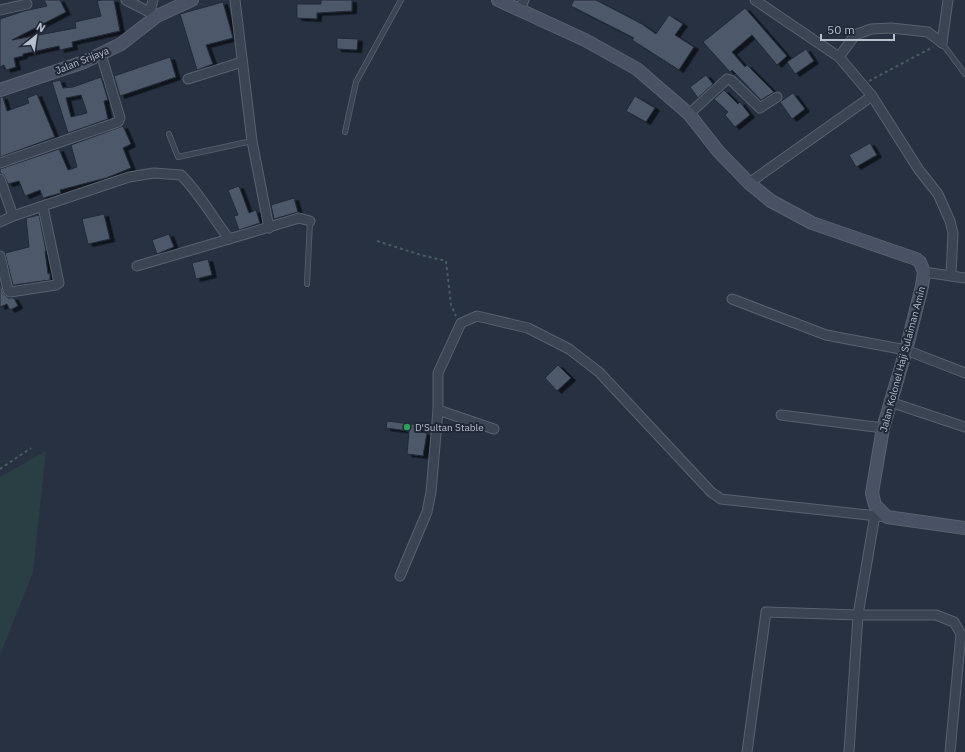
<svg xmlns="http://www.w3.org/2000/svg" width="965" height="752" viewBox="0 0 965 752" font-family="'IBM Plex Sans',sans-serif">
<defs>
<filter id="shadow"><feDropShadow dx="4.5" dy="2.5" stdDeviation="0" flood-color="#0009"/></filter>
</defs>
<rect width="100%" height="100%" fill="#273142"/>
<!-- green -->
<path fill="#293f43" d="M 46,451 L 33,572 L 0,655 L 0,477 Z"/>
<!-- building -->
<g fill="#4d586b" stroke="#222a39" fill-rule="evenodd" filter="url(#shadow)">
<path d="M 44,0 L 60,0 L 66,12 L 12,40 L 76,28 L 75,22 L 101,16 L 97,1 L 102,0 L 114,0 L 120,31 L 72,42 L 73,47 L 60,50 L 59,46 L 23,54 L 23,56 L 14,58 L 16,67 L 6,70 L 4,65 L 0,67 L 0,19 L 24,11 L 47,6 Z"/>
<path d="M 321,0 L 352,0 L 352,11 L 317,13 L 317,19 L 297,18 L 297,4 L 321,4 Z"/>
<path d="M 574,0 L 596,0 L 642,24 L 656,34 L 669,15 L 683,24 L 675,35 L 694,47 L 679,70 L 632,40 L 634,38 L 571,6 Z"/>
<path d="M 223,2 L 233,38 L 206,45 L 213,64 L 197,70 L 180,14 Z"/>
<path d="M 745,8 L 787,56 L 777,65 L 752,35 L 732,52 L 745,67 L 747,65 L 774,92 L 761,100 L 732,70 L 730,72 L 703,42 Z"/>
<path d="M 337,38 L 358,39 L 357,50 L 337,49 Z"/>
<path d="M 806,49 L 814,61 L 795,74 L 787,62 Z"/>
<path d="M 170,57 L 176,77 L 120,96 L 114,76 Z"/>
<path d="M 706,75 L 713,84 L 698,98 L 690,87 Z"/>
<path d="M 101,77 L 108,100 L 104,101 L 108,119 L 68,133 L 52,82 L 60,80 L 63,88 L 73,87 ZM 81,95 L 87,113 L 71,117 L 66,98 Z"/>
<path d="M 724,90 L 738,104 L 740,102 L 750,115 L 735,127 L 725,115 L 728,112 L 714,99 Z"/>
<path d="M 793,93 L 805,109 L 792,119 L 780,102 Z"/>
<path d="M 37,94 L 55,137 L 0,157 L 0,97 L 3,97 L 7,111 L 29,103 L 27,98 Z"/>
<path d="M 635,96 L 655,108 L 646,122 L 626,111 Z"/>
<path d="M 123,126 L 131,144 L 123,148 L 131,168 L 106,178 L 60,190 L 61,193 L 43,198 L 40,190 L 25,196 L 19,181 L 8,184 L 4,175 L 0,173 L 0,169 L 59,149 L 68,170 L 77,167 L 71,145 Z"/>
<path d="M 870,143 L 877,155 L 856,167 L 849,155 Z"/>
<path d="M 239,186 L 249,213 L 256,210 L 260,223 L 239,230 L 234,216 L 238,215 L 228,190 Z"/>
<path d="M 294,198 L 298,212 L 274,219 L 271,205 Z"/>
<path d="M 104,214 L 110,239 L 88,244 L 82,219 Z"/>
<path d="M 39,215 L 46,251 L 45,251 L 48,274 L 50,273 L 50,280 L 13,285 L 5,253 L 29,247 L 26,218 Z"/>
<path d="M 169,234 L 174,247 L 157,254 L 152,240 Z"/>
<path d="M 208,259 L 212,275 L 196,279 L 192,263 Z"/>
<path d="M 0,282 L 4,294 L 8,298 L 14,298 L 18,306 L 10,310 L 7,304 L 0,307 Z"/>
<path d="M 558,365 L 571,378 L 557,391 L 545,378 Z"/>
<path d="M 387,421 L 419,425 L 418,432 L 427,433 L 423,456 L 407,454 L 409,431 L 386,428 Z"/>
</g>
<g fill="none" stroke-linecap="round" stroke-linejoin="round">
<!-- lane casing -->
<g stroke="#59616f" stroke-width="6">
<g id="lane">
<path d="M 942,43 L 965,74"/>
<path d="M 345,132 L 356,82 L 401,0"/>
<path d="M 169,134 L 178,157 L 252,141"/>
<path d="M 307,284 L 310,221"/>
</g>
</g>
<!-- street casing -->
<g stroke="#59616f" stroke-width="11">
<g id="street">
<path d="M 126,0 L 157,16"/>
<path d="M 235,0 L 252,141 L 269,228"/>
<path d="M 755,0 L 839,57 L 872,96 L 919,170 L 938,194 L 950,221 L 953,233 L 951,275"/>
<path d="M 520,9 L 524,0"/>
<path d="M 0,10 L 27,4"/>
<path d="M 150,12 L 153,0"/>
<path d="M 942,43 L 948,0"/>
<path d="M 839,57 L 855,35 L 871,29 L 891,28 L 928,32 L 942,43"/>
<path d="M 188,79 L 242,62"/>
<path d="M 689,114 L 727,79 L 731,80 L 760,108 L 777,97"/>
<path d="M 0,163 L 118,122 L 120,118 L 101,54"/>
<path d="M 0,179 L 13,216"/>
<path d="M 749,183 L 872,96"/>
<path d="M 0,222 L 13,216 L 129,177 L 154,173 L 181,175 C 200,194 213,218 229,239 L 299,218 L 310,221"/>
<path d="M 0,256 L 8,290 L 10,292 L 56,285 L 59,283 L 43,207"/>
<path d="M 137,266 L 229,239"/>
<path d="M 924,272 L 965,278"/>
<path d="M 732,299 L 826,335 L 906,350 L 965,373"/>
<path d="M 890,402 L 965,427"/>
<path d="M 781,415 L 883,428"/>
<path d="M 494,429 L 438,410 L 438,373 L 461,323 L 477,316 L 528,328 L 569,349 L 599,372 L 711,492 L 721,499 L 887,517"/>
<path d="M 400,576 L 427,512 L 431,492 L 438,410"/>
<path d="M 747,752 L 766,612 L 858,615 L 936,615 L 954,622 L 961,634 L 950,752"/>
<path d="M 849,752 L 858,615 L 875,515"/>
</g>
</g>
<!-- secondary casing -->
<g stroke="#59616f" stroke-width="14">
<g id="secondary">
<path d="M 498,0 L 585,40 L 637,69 L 689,114 L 718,151 L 749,183 L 771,201 L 812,223 L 916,259 L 920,262 L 924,272 L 922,286 L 906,350 L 883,428 L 872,493 L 875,505 L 887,517 L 965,528"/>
<path d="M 0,90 L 84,62 L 121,44 L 157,16 L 192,0"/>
</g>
</g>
<!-- path -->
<g stroke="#475c60" stroke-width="2" stroke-dasharray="3 3" stroke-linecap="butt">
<path d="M 869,81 L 933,47"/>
<path d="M 377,241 L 421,255 L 446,261 L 451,305 L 456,316"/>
<path d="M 0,469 L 31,448"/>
</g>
<!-- lane -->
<use href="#lane" stroke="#3b4452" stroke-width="4.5"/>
<!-- street -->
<use href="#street" stroke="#3b4452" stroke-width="9"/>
<!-- secondary -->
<use href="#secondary" stroke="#495265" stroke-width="12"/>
</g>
<!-- markers -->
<circle fill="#2e9e5b" stroke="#202837" stroke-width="1.5" cx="407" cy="427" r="4"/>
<g text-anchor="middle" stroke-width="4" stroke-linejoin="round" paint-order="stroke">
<!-- street labels -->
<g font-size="10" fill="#b8bfcc" stroke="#202837">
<text transform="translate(82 60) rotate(-22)" y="4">Jalan Srijaya</text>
<text transform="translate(902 359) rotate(-75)" y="4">Jalan Kolonel Haji Sulaiman Amin</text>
</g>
<!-- poi labels -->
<g font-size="10" fill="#b8bfcc" stroke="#202837" text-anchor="start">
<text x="415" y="431">D'Sultan Stable</text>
</g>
</g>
<!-- north arrow -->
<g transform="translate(36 36) rotate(30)" stroke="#202837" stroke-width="3" paint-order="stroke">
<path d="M0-3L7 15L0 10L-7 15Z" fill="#b8bfcc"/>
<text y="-6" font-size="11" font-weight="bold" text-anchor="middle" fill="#b8bfcc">N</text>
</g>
<!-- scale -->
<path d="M821 34v6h73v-6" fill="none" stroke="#b8bfcc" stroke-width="2"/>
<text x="827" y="34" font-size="12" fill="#b8bfcc" stroke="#202837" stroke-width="3" paint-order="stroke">50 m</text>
</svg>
